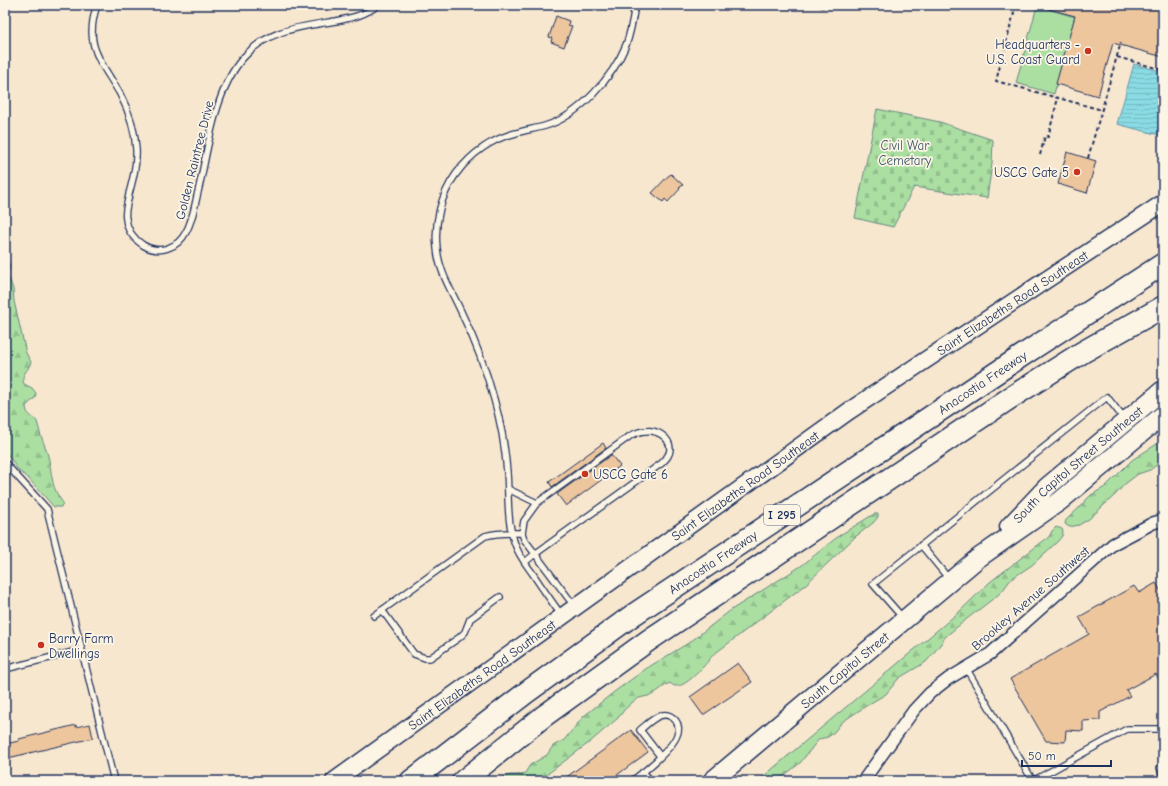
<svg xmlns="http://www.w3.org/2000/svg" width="1168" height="786" viewBox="0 0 1168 786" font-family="'Comic Neue',sans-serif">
<defs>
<pattern id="forest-firs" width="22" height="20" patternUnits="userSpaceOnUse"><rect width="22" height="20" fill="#abdfa2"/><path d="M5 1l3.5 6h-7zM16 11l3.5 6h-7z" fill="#93c08e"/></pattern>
<pattern id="cemetery-stones" width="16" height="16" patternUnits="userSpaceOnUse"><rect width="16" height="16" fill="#abdfa2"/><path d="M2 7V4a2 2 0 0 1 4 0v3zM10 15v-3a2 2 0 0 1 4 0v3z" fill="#93c08e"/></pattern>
<pattern id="water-rules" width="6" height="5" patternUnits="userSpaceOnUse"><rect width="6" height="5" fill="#8adbe3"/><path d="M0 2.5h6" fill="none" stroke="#76bcc5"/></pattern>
</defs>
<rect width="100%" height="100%" fill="#f8e7cf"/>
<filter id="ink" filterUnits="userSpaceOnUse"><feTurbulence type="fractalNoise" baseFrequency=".025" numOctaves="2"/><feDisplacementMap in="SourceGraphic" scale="8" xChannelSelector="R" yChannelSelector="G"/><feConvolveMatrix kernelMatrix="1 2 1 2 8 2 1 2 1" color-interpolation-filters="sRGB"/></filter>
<g filter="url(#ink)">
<!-- green -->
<path fill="#abdfa2" stroke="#638780" d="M 1037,6 L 1075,17 L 1054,94 L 1016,83 Z"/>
<!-- forest -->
<g fill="url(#forest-firs)" stroke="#638780">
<path d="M 5,255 L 10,266 L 8,275 L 13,289 L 14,301 L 26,353 L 31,362 C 28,372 20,374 24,384 L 32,388 L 36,393 L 35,398 L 26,406 C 26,418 37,416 38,425 C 40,437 47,448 49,460 C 53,479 51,487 63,503 L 61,507 L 54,507 L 28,478 L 18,470 L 5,450 Z"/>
<path d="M 1163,440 L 1163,460 L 1150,470 L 1138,474 L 1125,484 L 1115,495 L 1089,519 L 1079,525 L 1069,527 L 1065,524 L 1066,520 L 1079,508 L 1085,501 L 1091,495 L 1105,487 L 1132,460 Z"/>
<path d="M 874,514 L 878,514 L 878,517 L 873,523 L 855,537 L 804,586 L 713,655 C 707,663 687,687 676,686 C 674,686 671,684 670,683 L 666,685 L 652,695 L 639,698 L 634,701 L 625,709 L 618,718 L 590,742 L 538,781 L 497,781 L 501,778 L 510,775 L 517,775 L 525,773 L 530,765 L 547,755 L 553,746 L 564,740 L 584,716 L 614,692 L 647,668 L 690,642 L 731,610 L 801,566 L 840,535 Z"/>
<path d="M 1056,527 L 1062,529 L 1063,532 L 1062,536 L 1058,541 L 1032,565 L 1011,579 L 1003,590 L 998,595 L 968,618 L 945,637 L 940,645 L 926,662 L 899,678 L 886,694 L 869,704 L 842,722 L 834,732 L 828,737 L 819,739 L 800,763 L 777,781 L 758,781 L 959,612 L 990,582 L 1042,542 L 1049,537 L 1052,531 Z"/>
</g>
<!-- cemetery -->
<path fill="url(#cemetery-stones)" stroke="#638780" d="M 877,109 L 940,122 L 993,140 L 992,164 L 987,198 L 914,187 L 893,227 L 855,218 Z"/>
<!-- water -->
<path fill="url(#water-rules)" stroke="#5e96ae" d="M 1134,64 L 1163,72 L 1163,136 L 1117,124 Z"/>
<!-- building -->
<g fill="#eec69d" stroke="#1b2f5e">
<path d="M 1046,5 L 1163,5 L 1163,57 L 1113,43 L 1098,96 L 1056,84 L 1075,16 L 1045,8 Z"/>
<path d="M 556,16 L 569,21 L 568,25 L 572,26 L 564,47 L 551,42 L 552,38 L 549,37 Z"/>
<path d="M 1067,152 L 1096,161 L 1087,193 L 1058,184 Z"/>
<path d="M 671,174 L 683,185 L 679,188 L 680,189 L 668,202 L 665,199 L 663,202 L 652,193 L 667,177 Z"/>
<path d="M 603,443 L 606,448 L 552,487 L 549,482 Z"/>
<path d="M 611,455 L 620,466 L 566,506 L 557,494 Z"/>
<path d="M 1156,583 L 1163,595 L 1163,687 L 1156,674 L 1126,690 L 1130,696 L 1100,712 L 1100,720 L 1083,721 L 1083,731 L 1066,730 L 1065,742 L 1046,741 L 1010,679 L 1089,634 L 1079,617 L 1134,586 L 1139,593 Z"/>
<path d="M 738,663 L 752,682 L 703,715 L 690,697 Z"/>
<path d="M 90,724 L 93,738 L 8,758 L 5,744 L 19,741 L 19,739 L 76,725 L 76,727 Z"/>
<path d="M 631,730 L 648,752 L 609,781 L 561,781 Z"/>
</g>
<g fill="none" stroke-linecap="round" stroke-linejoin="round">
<!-- lane casing -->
<g stroke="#1b2f5e" stroke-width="8">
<g id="lane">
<path d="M 97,5 C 83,46 101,61 120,94 C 129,111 135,130 136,149 C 137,164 133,179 129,194 C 128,202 124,211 126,219 C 127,230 134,239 143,245 C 159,255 178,248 186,232 C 193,220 195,204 198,192 C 208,150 214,91 243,58 C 268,29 300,27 336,21 C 351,18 366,15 378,5"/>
<path d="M 5,463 L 47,509 L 114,781"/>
<path d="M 508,489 L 537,503"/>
<path d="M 921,545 L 949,579"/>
<path d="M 525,562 L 535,554 L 662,463 C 666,459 670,455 670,449 C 670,437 656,429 645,431 C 639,431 634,434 630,436 L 537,503 L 524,521 L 522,533 L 524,539 L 575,607"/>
<path d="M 382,610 L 414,654 L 425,658 L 430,658 L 460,637 L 465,632 L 470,619 L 500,597"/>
<path d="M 374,616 L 485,536 C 498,532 510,533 522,533"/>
<path d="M 562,616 C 552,602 542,588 533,574 C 527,566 521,558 517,549 C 506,525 509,497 507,472 C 505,447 501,423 494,399 C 486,370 476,343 463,316 C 453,293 439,273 437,248 C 434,222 441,195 456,174 C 471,154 491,139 516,133 C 525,130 535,129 545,126 C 579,116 613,77 626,45 C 631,32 633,18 635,5"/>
<path d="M 903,618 L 873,584 L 1107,397 L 1125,420"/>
<path d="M 966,668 L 1033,781"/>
<path d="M 5,669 L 81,650"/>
<path d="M 1163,763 L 1160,768 L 1163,775"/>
<path d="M 643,772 L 651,781"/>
<path d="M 632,781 C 644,772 672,749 677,735 C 679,731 679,725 676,721 C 664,706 650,722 640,730 L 660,756"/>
<path d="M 1033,781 L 1127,729 L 1163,729"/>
</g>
</g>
<!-- street casing -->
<g stroke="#1b2f5e" stroke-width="14">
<path id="street" d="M 863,781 L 914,710 L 930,693 L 948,679 L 990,654 L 1113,544 L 1153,523 L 1163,520"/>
</g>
<!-- secondary casing -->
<g stroke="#1b2f5e" stroke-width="19">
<g id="secondary">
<path id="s1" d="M 334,781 L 563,616 L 849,411 L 1046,280 L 1163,203"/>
</g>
</g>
<!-- primary casing -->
<g stroke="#1b2f5e" stroke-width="21">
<g id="primary">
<path id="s2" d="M 1009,527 L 1047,487 L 1163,390"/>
<path id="s3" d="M 712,781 L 977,559 L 1060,501 L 1163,415"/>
</g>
</g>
<!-- highway casing -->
<g stroke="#1b2f5e" stroke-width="24">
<g id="highway">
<path id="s4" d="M 411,781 L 527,692 L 633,615 L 1032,349 L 1163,264"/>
<path d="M 463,781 L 544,716 L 649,640 L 1010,398 L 1083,352 L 1163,307"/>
</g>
</g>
<!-- path -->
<g stroke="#1b2f5e" stroke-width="2" stroke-dasharray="4 3" stroke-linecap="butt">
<path d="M 813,5 L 826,8 L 827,5"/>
<path d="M 912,5 L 921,8 L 922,5"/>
<path d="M 1016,5 L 996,81 L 1102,110"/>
<path d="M 1117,57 L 1163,70"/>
<path d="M 1040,155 L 1045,136 L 1048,137 L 1058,98"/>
<path d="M 1088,158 L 1121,42"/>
</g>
<!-- lane -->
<use href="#lane" stroke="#fcf5e5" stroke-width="5.5"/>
<!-- street -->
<use href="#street" stroke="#fcf5e5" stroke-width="11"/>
<!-- secondary -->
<use href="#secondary" stroke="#fcf5e5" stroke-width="16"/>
<!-- primary -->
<use href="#primary" stroke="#fcf5e5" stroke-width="18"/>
<!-- highway -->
<use href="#highway" stroke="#fcf5e5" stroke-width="21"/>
</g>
</g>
<!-- markers -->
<g fill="#c8321e" stroke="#fcf5e5" stroke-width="1.5">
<circle cx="1088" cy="51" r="4"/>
<circle cx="1077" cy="172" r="4"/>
<circle cx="585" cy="474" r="4"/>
<circle cx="41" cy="645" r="4"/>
</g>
<g text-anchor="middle" stroke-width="3.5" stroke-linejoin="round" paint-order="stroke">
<!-- shield labels -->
<rect fill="#fcf5e5" stroke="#5e6a86" stroke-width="1" x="764" y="505" width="36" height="20" rx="3"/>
<g font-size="12" font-weight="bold" fill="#1b2f5e">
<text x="782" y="519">I 295</text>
</g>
<!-- poi labels -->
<g font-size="13" fill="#1b2f5e" stroke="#fcf5e5" text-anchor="end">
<text x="1080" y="49">Headquarters -<tspan x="1080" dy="15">U.S. Coast Guard</tspan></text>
<text x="1069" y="177">USCG Gate 5</text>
<text x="593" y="479" text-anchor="start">USCG Gate 6</text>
<text x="49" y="643" text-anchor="start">Barry Farm<tspan x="49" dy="15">Dwellings</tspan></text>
</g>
<!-- park labels -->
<g font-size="13" fill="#3f5b6f" stroke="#fcf5e5">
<text x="905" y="150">Civil War<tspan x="905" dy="15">Cemetary</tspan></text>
</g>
<!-- street labels -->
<g font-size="13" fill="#1b2f5e" stroke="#fcf5e5">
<text transform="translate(194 160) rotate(-76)" y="5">Golden Raintree Drive</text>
<text dy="5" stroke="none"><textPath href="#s1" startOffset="830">Saint Elizabeths Road Southeast</textPath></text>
<text dy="5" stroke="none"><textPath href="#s4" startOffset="697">Anacostia Freeway</textPath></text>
<text dy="5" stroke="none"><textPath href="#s2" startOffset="93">South Capitol Street Southeast</textPath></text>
<text dy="5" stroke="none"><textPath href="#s1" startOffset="506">Saint Elizabeths Road Southeast</textPath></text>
<text dy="5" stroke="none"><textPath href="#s4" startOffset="373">Anacostia Freeway</textPath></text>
<text transform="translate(1030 598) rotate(-41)" y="5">Brookley Avenue Southwest</text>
<text dy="5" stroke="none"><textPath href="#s3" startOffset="173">South Capitol Street</textPath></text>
<text dy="5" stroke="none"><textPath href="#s1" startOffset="182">Saint Elizabeths Road Southeast</textPath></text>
</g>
</g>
<!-- margin -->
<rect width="1168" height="786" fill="none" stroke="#fcf5e5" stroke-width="20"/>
<rect x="10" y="10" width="1148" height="766" fill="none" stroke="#1b2f5e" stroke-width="1.5" filter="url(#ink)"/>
<!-- scale -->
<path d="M1022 760v6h89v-6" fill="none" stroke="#1b2f5e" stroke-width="2"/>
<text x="1028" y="760" font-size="12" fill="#1b2f5e" stroke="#fcf5e5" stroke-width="3" paint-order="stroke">50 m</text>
</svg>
